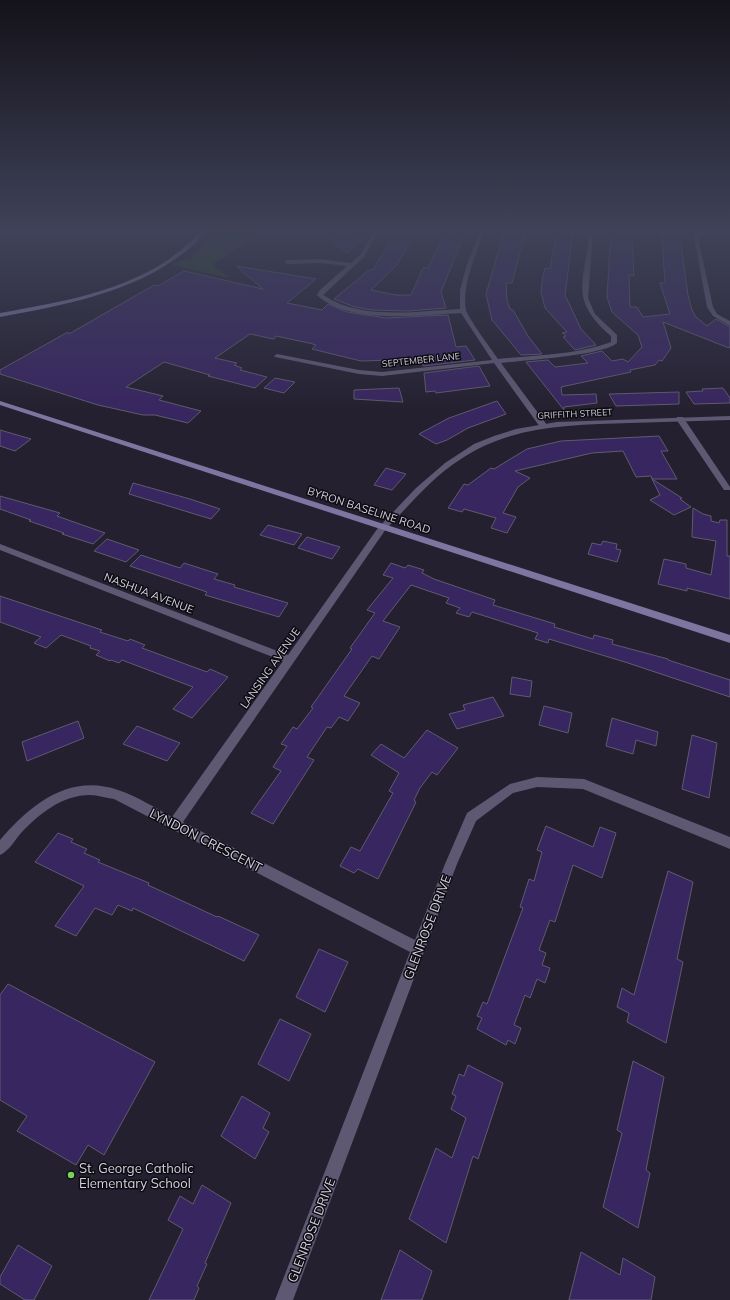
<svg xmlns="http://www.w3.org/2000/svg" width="730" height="1300" viewBox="0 0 730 1300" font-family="Mulish,sans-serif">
<rect width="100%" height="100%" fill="#242030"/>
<!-- green -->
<path fill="#27451e" d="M 215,230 L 269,230 L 214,263 L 216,268 L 230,278 L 172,265 L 182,260 L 193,258 L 193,254 L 211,237 Z"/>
<!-- building -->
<g fill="#382660" stroke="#5f5b6e">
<path d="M 397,230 L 416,230 L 397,265 L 371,290 L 396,295 L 411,295 L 423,268 L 428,268 L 446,230 L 465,232 L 441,292 L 446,308 L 408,311 L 372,310 L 355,307 L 334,299 L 369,270 L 373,270 Z"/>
<path d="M 557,230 L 570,230 L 569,233 L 573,233 L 565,295 L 581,329 L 596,345 L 575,350 L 563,337 L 566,336 L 562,333 L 567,332 L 545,308 L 541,292 L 542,281 L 545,268 L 550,269 Z"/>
<path d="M 623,230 L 632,237 L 634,276 L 629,275 L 630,307 L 637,307 L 643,317 L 670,314 L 660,283 L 664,283 L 665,281 L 661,230 L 679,230 L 688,295 L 692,310 L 696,317 L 707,326 L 716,319 L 730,327 L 730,347 L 729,348 L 663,322 L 671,348 L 662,361 L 659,360 L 655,365 L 630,370 L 631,372 L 561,387 L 562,395 L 596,394 L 597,403 L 564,407 L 564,410 L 526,362 L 548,360 L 555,367 L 588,363 L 581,356 L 602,351 L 612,361 L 623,359 L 628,362 L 642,347 L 638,335 L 612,312 L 607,297 L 611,231 Z"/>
<path d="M 344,232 L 364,238 L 347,253 L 329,238 Z"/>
<path d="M 504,232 L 525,234 L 512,283 L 506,283 L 507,300 L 510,309 L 513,310 L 528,336 L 542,354 L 521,355 L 492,320 L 486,294 Z"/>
<path d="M 236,266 L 316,279 L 287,303 L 322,310 L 328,304 L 347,312 L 386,318 L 448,315 L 456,347 L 466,346 L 475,360 L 423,366 L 422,359 L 361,361 L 312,349 L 316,345 L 309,343 L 276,336 L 274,339 L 250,334 L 215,358 L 237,363 L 234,365 L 242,368 L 240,370 L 267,377 L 255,388 L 208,376 L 210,375 L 164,362 L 126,387 L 163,396 L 159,400 L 201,411 L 188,423 L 155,415 L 143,415 L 98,405 L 0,374 L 0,370 L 68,332 L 69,334 L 154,285 L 158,286 L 184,271 L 263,289 Z"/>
<path d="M 479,366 L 490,386 L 436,393 L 435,391 L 426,392 L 424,373 Z"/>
<path d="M 275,378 L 295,382 L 284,393 L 264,388 Z"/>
<path d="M 399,388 L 403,402 L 354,399 L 354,390 Z"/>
<path d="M 723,388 L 730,398 L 730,403 L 694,404 L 686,392 L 703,391 L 702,389 Z"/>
<path d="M 679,392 L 679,404 L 616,406 L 609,394 Z"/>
<path d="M 497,401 L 506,414 L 468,428 L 447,440 L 436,444 L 419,434 L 449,418 Z"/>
<path d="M 0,430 L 31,439 L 15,451 L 0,446 Z"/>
<path d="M 659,436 L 668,451 L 661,451 L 677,479 L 652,479 L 651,476 L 636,477 L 623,451 L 592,453 L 515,471 L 530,478 L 518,487 L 503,513 L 516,517 L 507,533 L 491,528 L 496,518 L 464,509 L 462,512 L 448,508 L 464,484 L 468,485 L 491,468 L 494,469 L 527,449 L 561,441 Z"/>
<path d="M 386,468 L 406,474 L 392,490 L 374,485 Z"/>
<path d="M 652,479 L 682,498 L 680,499 L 691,507 L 674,515 L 650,500 L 660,495 Z"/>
<path d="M 133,483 L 190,499 L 220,509 L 211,519 L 129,494 Z"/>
<path d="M 0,496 L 60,513 L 57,516 L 105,533 L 93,544 L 62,534 L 64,533 L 29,521 L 31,520 L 0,509 Z"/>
<path d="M 693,508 L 703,514 L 711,516 L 711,521 L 719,523 L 720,520 L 727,520 L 727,556 L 730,556 L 730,599 L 687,588 L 687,591 L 658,584 L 664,559 L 686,564 L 686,568 L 711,575 L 716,541 L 692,537 Z"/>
<path d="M 268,525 L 302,534 L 294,545 L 260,535 Z"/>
<path d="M 307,537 L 330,544 L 340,547 L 332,559 L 298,548 Z"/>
<path d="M 107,539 L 139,550 L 126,562 L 94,551 Z"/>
<path d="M 603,541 L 617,544 L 616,549 L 621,550 L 617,562 L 588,554 L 592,543 L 601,545 Z"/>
<path d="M 141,555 L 180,568 L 184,563 L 218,574 L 214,579 L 235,585 L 234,587 L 288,603 L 279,617 L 205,595 L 207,592 L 130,566 Z"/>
<path d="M 391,563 L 405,568 L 408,565 L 424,570 L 422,573 L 434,579 L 495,600 L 493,605 L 555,624 L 554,627 L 593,639 L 594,635 L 613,640 L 612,644 L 668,659 L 668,660 L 730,680 L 730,697 L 625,662 L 549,639 L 548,643 L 535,639 L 538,633 L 472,612 L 469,617 L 456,613 L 460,608 L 446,603 L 449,598 L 411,585 L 383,621 L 400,627 L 379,659 L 372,656 L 344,696 L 360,703 L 348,721 L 339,717 L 331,728 L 327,727 L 307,757 L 314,760 L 273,824 L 251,813 L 281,771 L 273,767 L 287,746 L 281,744 L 293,727 L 297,729 L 313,708 L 311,707 L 352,649 L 350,648 L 375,613 L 367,610 L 393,578 L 383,575 Z"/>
<path d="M 0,596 L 102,630 L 100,632 L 128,641 L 130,639 L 145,645 L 142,648 L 207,672 L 210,669 L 228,677 L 192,718 L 173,709 L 193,687 L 122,660 L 119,663 L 111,660 L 110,661 L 96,655 L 100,651 L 90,648 L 91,646 L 61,635 L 46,648 L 34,643 L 41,637 L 0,622 Z"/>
<path d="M 512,677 L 532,681 L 530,697 L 510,694 Z"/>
<path d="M 493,697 L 504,716 L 457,729 L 449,714 L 465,710 L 463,705 Z"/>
<path d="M 544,706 L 572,713 L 568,733 L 539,725 Z"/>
<path d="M 612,718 L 658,732 L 656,746 L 636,740 L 633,754 L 606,746 Z"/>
<path d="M 78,721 L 84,738 L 27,761 L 22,742 Z"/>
<path d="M 137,726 L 180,743 L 167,761 L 123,744 Z"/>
<path d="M 427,730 L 458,748 L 437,775 L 432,772 L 420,788 L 414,800 L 416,802 L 378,879 L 358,869 L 354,873 L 340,866 L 351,847 L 360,851 L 393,793 L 389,791 L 399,773 L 371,755 L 381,744 L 404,758 Z"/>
<path d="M 692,735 L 717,743 L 709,798 L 682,789 Z"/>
<path d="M 546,826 L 593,847 L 600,827 L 616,833 L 602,878 L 573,865 L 555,922 L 550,920 L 539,950 L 546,953 L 542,965 L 550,968 L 545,983 L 537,979 L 530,998 L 525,995 L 514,1025 L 521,1028 L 515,1044 L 508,1040 L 506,1045 L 477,1029 L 482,1018 L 477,1016 L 483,1002 L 487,1004 L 523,908 L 520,907 L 529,879 L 534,881 L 542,852 L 537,850 Z"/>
<path d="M 58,833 L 73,839 L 71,842 L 87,849 L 84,853 L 100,860 L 98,862 L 149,883 L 148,885 L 217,917 L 218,916 L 259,935 L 244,961 L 133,908 L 132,911 L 118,905 L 112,915 L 95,908 L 76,936 L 55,926 L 84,886 L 35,862 Z"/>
<path d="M 668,871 L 693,882 L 677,959 L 683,962 L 666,1043 L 627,1022 L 629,1013 L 617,1007 L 622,988 L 634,995 Z"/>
<path d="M 319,949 L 348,962 L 325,1012 L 296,997 Z"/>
<path d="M 8,984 L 155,1062 L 104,1155 L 88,1145 L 76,1165 L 17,1131 L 27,1116 L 0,1100 L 0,995 Z"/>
<path d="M 280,1019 L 311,1034 L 289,1081 L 258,1064 Z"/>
<path d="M 633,1061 L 664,1077 L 646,1170 L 650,1173 L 638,1228 L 603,1207 L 622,1133 L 617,1130 Z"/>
<path d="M 468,1065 L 503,1083 L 478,1159 L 473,1156 L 446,1243 L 409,1219 L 436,1148 L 452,1158 L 466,1118 L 451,1109 L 456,1096 L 452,1094 L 459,1074 L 464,1076 Z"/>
<path d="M 242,1096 L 270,1113 L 263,1128 L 269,1132 L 255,1159 L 221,1136 Z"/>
<path d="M 202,1185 L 231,1203 L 205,1263 L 207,1264 L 197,1286 L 199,1288 L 194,1300 L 149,1300 L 183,1229 L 168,1220 L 180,1196 L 193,1204 Z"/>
<path d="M 18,1245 L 52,1266 L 34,1300 L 25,1300 L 0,1284 L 0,1277 Z"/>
<path d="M 400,1250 L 432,1271 L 422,1300 L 381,1300 Z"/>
<path d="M 581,1252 L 620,1275 L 623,1258 L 655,1277 L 651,1300 L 569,1300 Z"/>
</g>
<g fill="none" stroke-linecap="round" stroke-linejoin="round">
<!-- minor -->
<g fill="#5e5873" fill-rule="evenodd">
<path d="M 375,230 L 379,230 L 364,257 L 323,295 C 362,321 416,311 460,309 L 460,290 L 467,264 L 481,230 L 485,230 C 477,252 461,286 466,310 C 468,318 492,350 498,359 C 534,355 577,355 611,342 L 611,336 C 569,300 584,283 589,235 L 584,230 L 589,230 L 593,235 L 588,298 L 595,314 L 617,335 L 617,343 C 601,356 525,360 501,363 L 547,425 L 543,427 L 540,427 L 494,363 L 382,376 L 359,374 L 275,357 L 274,356 L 277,354 L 359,370 L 382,372 L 492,360 L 461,313 C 421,315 348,325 317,295 L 320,290 L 347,266 L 320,263 L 287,264 L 284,262 L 287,260 L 320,259 L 351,263 L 360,255 Z"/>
<path d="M 703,230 L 714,230 L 702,233 L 698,237 L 713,307 L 717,314 L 730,321 L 730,326 L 713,316 L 707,307 L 694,237 L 698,231 Z"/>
<path d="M 677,417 L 683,417 L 730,487 L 730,490 L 724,490 L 676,419 Z"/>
<path d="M 383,524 L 386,525 L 386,529 L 183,822 L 415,940 L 445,864 L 467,813 L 510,784 L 537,777 L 584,779 L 730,837 L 730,849 L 583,789 L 537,787 L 513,793 L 476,821 L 457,864 L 293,1300 L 275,1300 L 410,952 L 114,799 C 106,798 98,795 90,795 C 62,795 39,814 21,833 C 15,840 9,851 0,855 L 0,840 C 30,805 69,773 118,790 C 137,796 155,808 172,817 L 283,661 L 0,550 L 0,544 L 288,655 L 380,525 Z"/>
</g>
<!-- tertiary -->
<path fill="#5e5873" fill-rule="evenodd" d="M 730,416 L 730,420 C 697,421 663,422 630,423 C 571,425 512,425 461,459 C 432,477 410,505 386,529 L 383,530 L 379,527 L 416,488 L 445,463 L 474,444 L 494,436 L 516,429 L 557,422 Z"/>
<!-- secondary -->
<g fill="#7f75a1" fill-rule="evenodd">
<path d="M 203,230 L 208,230 C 156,289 74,303 0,317 L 0,313 C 55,303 112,294 160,265 C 176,255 190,243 203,230 Z"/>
<path d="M 0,401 L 730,635 L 730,643 L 0,405 Z"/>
</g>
</g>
<!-- sky -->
<linearGradient id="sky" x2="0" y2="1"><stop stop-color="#14121a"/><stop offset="0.56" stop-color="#3f4259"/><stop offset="1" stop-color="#3f4259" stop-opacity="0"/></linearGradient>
<rect width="730" height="412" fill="url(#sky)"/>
<!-- markers -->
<circle fill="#76d25a" stroke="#0d0b12" stroke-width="1.5" cx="71" cy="1175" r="4"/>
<g text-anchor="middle" stroke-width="3" stroke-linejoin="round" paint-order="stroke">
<!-- far-street labels -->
<g font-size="9" fill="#d3d1dc" stroke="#0d0b12">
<text transform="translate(421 360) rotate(-6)" y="3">SEPTEMBER LANE</text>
<text transform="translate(575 414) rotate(-3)" y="3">GRIFFITH STREET</text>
</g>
<!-- street labels -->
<g font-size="11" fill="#d3d1dc" stroke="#0d0b12">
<text transform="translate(369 510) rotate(18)" y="4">BYRON BASELINE ROAD</text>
<text transform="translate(149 593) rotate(21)" y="4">NASHUA AVENUE</text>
<text transform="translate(270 668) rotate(-55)" y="4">LANSING AVENUE</text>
</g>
<!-- near-street labels -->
<g font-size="13" fill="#d3d1dc" stroke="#0d0b12">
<text transform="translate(206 840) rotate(27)" y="5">LYNDON CRESCENT</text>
<text transform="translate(427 927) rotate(-69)" y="5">GLENROSE DRIVE</text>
<text transform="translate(311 1230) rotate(-69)" y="5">GLENROSE DRIVE</text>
</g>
<!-- near-poi labels -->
<g font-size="13" fill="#d3d1dc" stroke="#0d0b12" text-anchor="start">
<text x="79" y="1173">St. George Catholic<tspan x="79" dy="15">Elementary School</tspan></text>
</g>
</g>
</svg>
